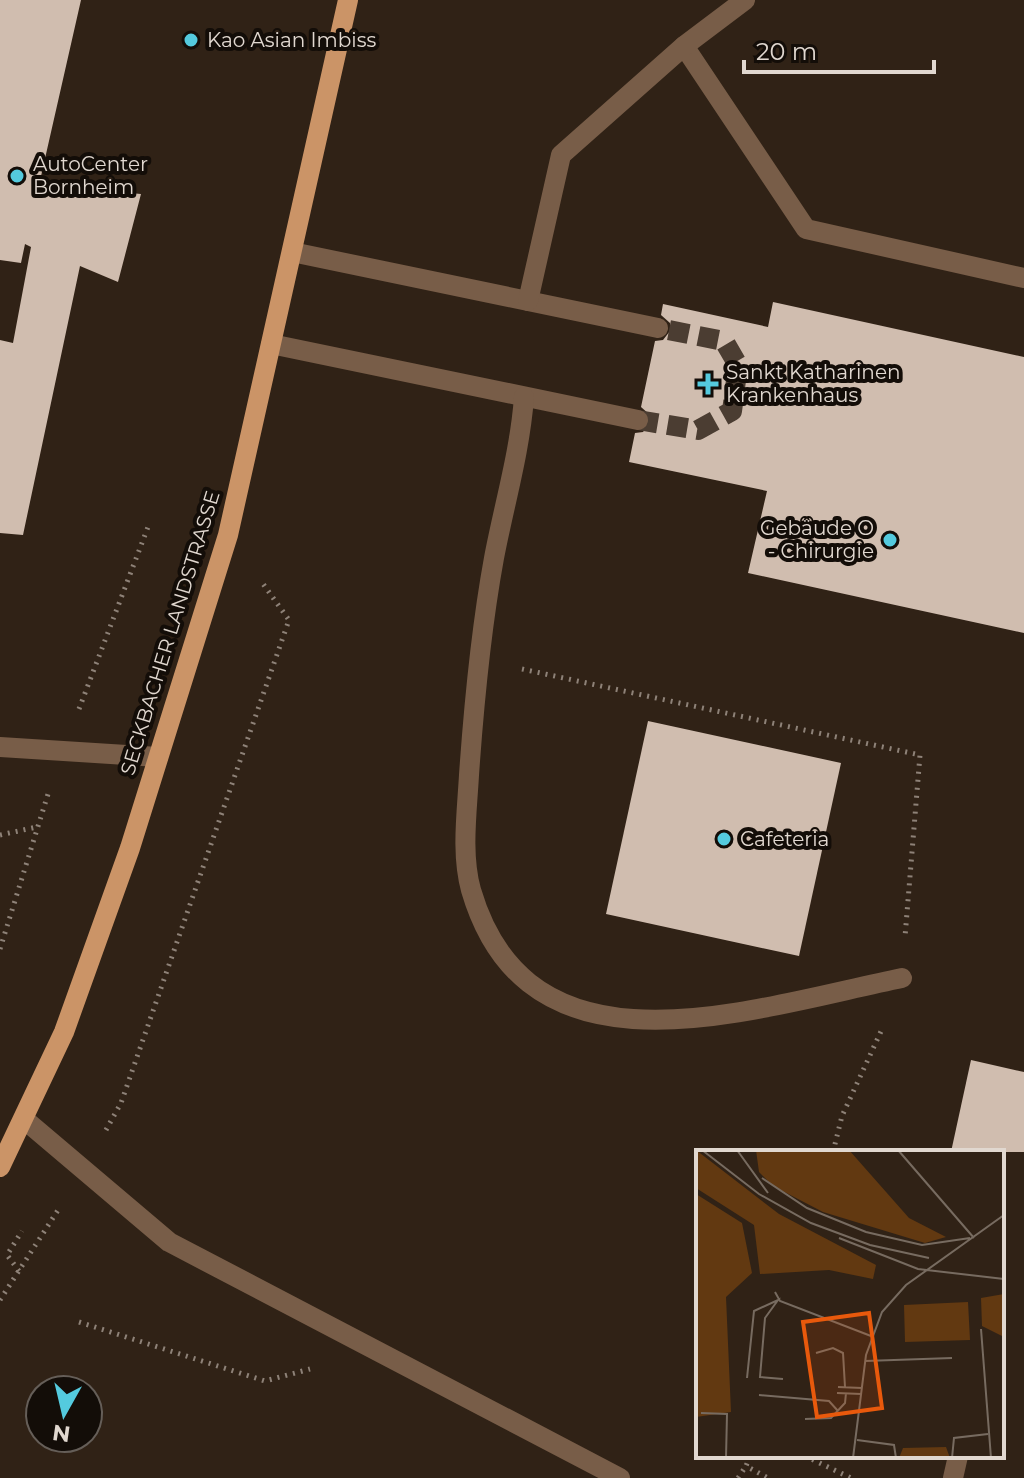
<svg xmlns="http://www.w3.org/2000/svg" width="1024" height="1478" viewBox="0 0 1024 1478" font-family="Montserrat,sans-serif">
<rect width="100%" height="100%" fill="#302216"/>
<!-- building -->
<g fill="#d0bdaf">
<path d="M 0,0 L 81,0 L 39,185 L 141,194 L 118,282 L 80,266 L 23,535 L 0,533 L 0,340 L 13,343 L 31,247 L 25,244 L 21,263 L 0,260 Z"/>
<path d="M 773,302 L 1024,357 L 1024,633 L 748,573 L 767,491 L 629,462 L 635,433 L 643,432 L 650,423 L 650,415 L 641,407 L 655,341 L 663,340 L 670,331 L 670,323 L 661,315 L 663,304 L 768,327 Z"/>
<path d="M 648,721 L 841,763 L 799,956 L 606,914 Z"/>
<path d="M 971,1060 L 1024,1072 L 1024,1152 L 951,1152 Z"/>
</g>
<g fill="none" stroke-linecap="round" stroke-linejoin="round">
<!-- minor-tunnel -->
<path stroke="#4b3d32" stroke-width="20" stroke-dasharray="20 10" stroke-linecap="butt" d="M 638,420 L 698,430 L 732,411 L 738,365 L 724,341 L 658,328"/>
<!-- path -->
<g stroke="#8e8278" stroke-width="5" stroke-dasharray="2 6" stroke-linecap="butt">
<path d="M 522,669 L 920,755 L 905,937"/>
<path d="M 79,709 L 148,527"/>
<path d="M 0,835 L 37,827"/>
<path d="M 0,949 L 48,794"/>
<path d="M 106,1130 L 121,1103 L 289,620 L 261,581"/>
<path d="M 833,1152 L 842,1116 L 883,1027"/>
<path d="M 19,1271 L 7,1255 L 22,1231"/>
<path d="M 0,1300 L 60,1207"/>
<path d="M 79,1322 L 265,1381 L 310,1369"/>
<path d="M 750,1456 L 746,1466 L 768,1478"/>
<path d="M 805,1456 L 851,1478"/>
<path d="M 738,1478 L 746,1466"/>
</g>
<!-- minor -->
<g stroke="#785d48" stroke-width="20">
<path d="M 684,46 L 806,229 L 1024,278"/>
<path d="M 292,252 L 658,328"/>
<path d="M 528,301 L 561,155 L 684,46 L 745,0"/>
<path d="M 271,344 L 638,420"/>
<path d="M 524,397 C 520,452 504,505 494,558 C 481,629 474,703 469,775 C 467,812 461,854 471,890 C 495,972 548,1013 633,1019 C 717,1025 819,995 902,978"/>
<path d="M 0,747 L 158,757"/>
<path d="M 25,1120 L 169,1242 L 620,1478"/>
<path d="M 953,1478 L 958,1456"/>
</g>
<!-- major -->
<path stroke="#cb9467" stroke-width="20" d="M 0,1167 L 64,1032 L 130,848 L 228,535 L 348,0"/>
</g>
<!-- markers -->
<g fill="#54cade" stroke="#130d08" stroke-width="3">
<circle cx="191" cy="40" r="8"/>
<circle cx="17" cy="176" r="8"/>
<path d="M704 372h8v8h8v8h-8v8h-8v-8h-8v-8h8z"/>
<circle cx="890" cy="540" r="8"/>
<circle cx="724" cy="839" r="8"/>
</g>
<g text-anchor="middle" stroke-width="8" stroke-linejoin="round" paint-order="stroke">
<!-- poi labels -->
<g font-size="20" fill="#e1d8d0" stroke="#130d08" text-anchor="start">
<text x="207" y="47">Kao Asian Imbiss</text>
<text x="33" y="171">AutoCenter<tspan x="33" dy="23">Bornheim</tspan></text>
<text x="726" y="379">Sankt Katharinen<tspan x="726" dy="23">Krankenhaus</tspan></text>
<text x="874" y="535" text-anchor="end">Gebäude O<tspan x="874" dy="23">- Chirurgie</tspan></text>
<text x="740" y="846">Cafeteria</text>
</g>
<!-- street labels -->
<g font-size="20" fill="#e1d8d0" stroke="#130d08">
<text transform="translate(170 633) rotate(-73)" y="7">SECKBACHER LANDSTRASSE</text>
</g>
</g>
<!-- overview -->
<g transform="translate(696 1150)">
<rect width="308" height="308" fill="#302216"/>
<path d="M 0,0 L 83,64 L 180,115 L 177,129 L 133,120 L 64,124 L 58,75 L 0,38 ZM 60,0 L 153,0 L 213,68 L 250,87 L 229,93 L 127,62 L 77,36 L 63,22 ZM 0,44 L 46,73 L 56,123 L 30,147 L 35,262 L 0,267 ZM 308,144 L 308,187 L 286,176 L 285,148 ZM 272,152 L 274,190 L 209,192 L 208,155 ZM 250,297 L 254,308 L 203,308 L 207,298 Z" fill="#623911"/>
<path fill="none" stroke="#776b60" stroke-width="2" d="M 6,0 L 63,44 L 115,73 L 174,95 L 233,108M 41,0 L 72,43M 202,0 L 278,88M 66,28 L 111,58 L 170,82 L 226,95 L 274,88M 143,88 L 222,119 L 308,129M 79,142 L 84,151 L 175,186M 285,179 L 295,308M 120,203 L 137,198 L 147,203 L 149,237M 169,211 L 256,208M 51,228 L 58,161 L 82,150 L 69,168 L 64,227 L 87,229M 142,237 L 166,238M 141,243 L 165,244M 63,245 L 133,251 L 142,261M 5,263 L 31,264 L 30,308M 109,269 L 135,268 L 149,253 L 150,243M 161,290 L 198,295 L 200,308M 157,308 L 170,205 L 186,162 L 210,135 L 308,65M 256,308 L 258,288 L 292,284"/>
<path fill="#e8590c" fill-opacity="0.15" stroke="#e8590c" stroke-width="4" d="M 173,163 L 186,258 L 121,267 L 107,172 Z"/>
<rect width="308" height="308" fill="none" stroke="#e1d8d0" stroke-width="4"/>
</g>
<!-- north arrow -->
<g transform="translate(64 1414) rotate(188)"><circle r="38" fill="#130d08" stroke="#655e58" stroke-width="2"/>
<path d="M0-6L14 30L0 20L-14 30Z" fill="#54cade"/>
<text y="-12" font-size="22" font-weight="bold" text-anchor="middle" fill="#e1d8d0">N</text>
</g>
<!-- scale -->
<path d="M744 60v12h190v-12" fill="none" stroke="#e1d8d0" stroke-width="4"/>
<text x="756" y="60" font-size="24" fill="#e1d8d0" stroke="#130d08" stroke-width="6" paint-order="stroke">20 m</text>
</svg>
